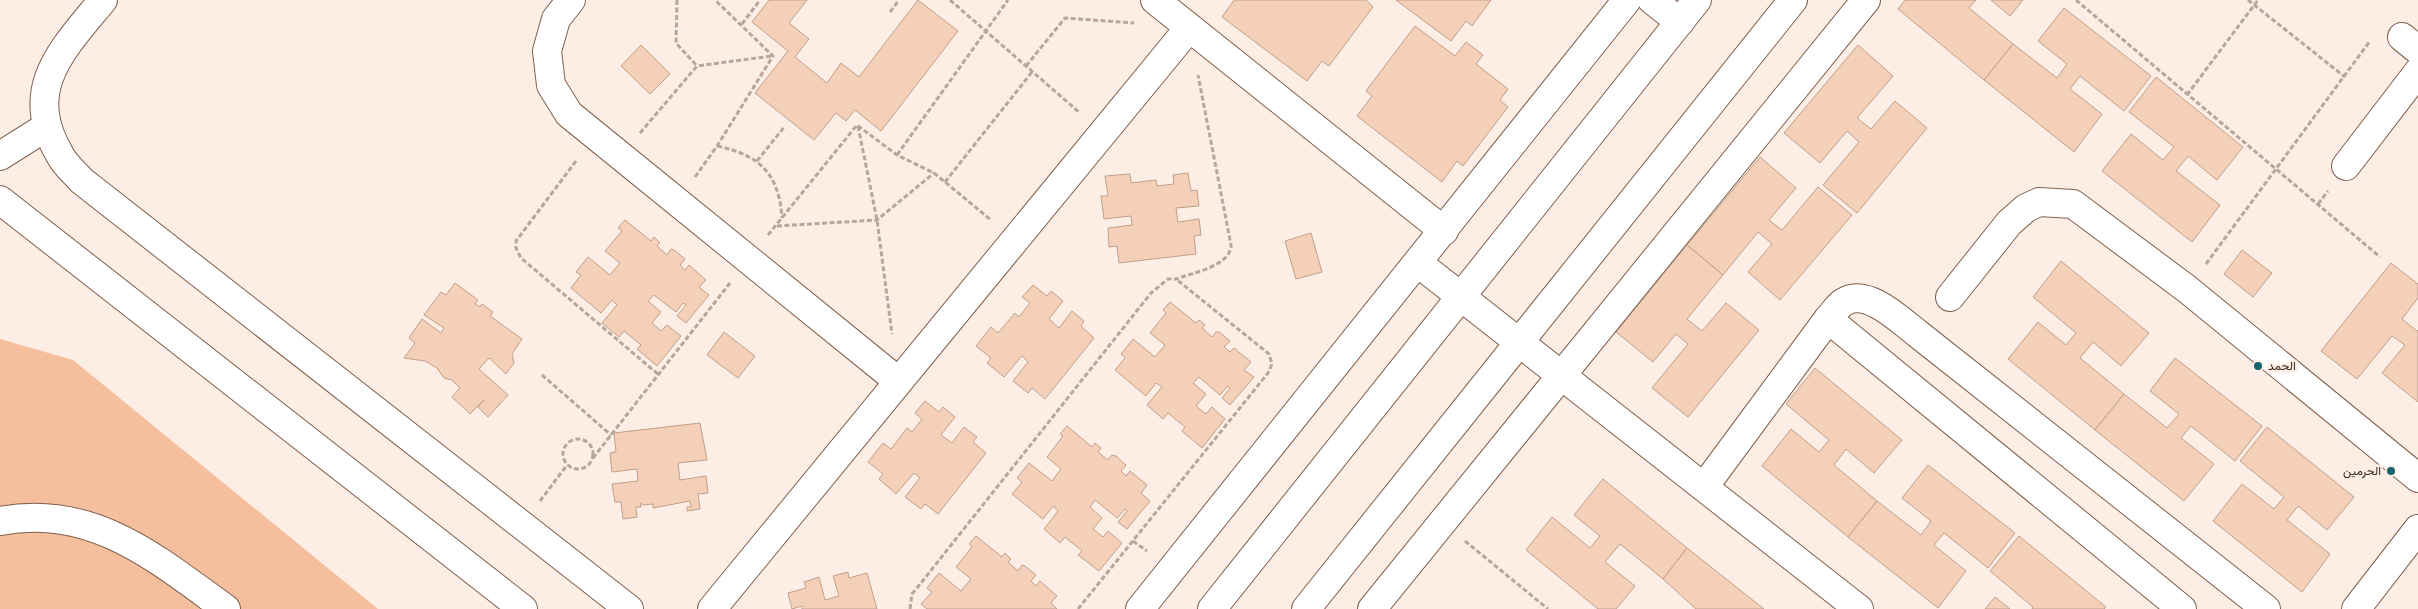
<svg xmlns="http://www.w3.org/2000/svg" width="2418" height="609" viewBox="0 0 2418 609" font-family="'IBM Plex Serif',Vazirmatn,serif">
<rect width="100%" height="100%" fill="#fdeee5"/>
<!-- green -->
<path fill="#f5be9d" d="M 0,339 L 73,360 L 378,609 L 0,609 Z"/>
<!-- building -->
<g fill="#f4d0b9" stroke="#c09f8a">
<path d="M 769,0 L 807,0 L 789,23 L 809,39 L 795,57 L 827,83 L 841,63 L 859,77 L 918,0 L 958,31 L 881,131 L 855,110 L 846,121 L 836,113 L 814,140 L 755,93 L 788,51 L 752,22 Z"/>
<path d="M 1234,0 L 1366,0 L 1373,7 L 1329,66 L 1322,61 L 1307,81 L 1222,17 Z"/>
<path d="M 1396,0 L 1491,0 L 1472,26 L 1466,21 L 1451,41 Z"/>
<path d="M 1905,0 L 1976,0 L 1969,8 L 2013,44 L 1984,80 L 1898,9 Z"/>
<path d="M 1991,0 L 2023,0 L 2010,16 Z"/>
<path d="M 2064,8 L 2151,76 L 2124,111 L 2080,76 L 2070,89 L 2102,114 L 2074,152 L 1984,80 L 2013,44 L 2057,78 L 2067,64 L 2038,41 Z"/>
<path d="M 1415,26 L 1455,56 L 1466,42 L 1483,55 L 1476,64 L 1508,89 L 1500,100 L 1508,107 L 1463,166 L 1457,161 L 1442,182 L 1357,116 L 1372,96 L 1366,91 Z"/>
<path d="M 641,45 L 670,74 L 650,94 L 621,66 Z"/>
<path d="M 1858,45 L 1893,76 L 1857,118 L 1871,129 L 1895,101 L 1927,128 L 1857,213 L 1823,185 L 1859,142 L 1847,131 L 1820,163 L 1784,133 Z"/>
<path d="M 2156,77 L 2243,147 L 2217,180 L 2188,156 L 2176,171 L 2220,205 L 2192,242 L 2102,171 L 2131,134 L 2163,160 L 2174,147 L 2129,112 Z"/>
<path d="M 1760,157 L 1796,188 L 1769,220 L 1782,230 L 1818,187 L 1852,215 L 1780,300 L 1748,272 L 1772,244 L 1758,232 L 1723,275 L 1687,245 Z"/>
<path d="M 1188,173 L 1191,191 L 1197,190 L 1199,206 L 1176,208 L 1178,222 L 1199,219 L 1201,235 L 1194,236 L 1196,254 L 1119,263 L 1117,246 L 1109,247 L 1108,228 L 1132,225 L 1131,216 L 1104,219 L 1101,196 L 1108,196 L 1105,176 L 1130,174 L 1131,183 L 1156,180 L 1157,186 L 1174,184 L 1173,175 Z"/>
<path d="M 625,220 L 651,241 L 654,237 L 660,243 L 657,246 L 667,255 L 671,249 L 674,250 L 685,259 L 680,265 L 685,270 L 689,265 L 706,280 L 699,287 L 709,295 L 686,323 L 677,316 L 686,305 L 683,303 L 676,312 L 654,295 L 648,301 L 661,312 L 652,323 L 661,331 L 667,325 L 681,336 L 657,366 L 637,349 L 641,345 L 624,331 L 619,337 L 602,323 L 617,305 L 612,300 L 601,313 L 571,288 L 581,275 L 576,272 L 588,257 L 610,275 L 620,263 L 605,251 L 622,231 L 618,228 Z"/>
<path d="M 1311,233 L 1322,272 L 1296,279 L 1285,241 Z"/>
<path d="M 1687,245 L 1723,275 L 1687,319 L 1702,331 L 1726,303 L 1759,330 L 1688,417 L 1652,388 L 1688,344 L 1676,334 L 1653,362 L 1616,332 Z"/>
<path d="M 2242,250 L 2272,273 L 2253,297 L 2224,274 Z"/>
<path d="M 2061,261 L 2149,333 L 2121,366 L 2093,342 L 2080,358 L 2124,394 L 2095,430 L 2008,359 L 2038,322 L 2066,345 L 2076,333 L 2033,297 Z"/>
<path d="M 2391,263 L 2418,284 L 2418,298 L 2402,319 L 2417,331 L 2418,330 L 2418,402 L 2382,373 L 2405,345 L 2392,336 L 2357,379 L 2321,351 Z"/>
<path d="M 455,283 L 478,300 L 475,304 L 480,307 L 482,304 L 493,312 L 490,316 L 522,339 L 512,354 L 514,363 L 506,374 L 489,358 L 479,369 L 508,395 L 488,417 L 478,407 L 484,400 L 470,414 L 452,397 L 460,388 L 452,380 L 444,378 L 437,368 L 425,361 L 404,358 L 415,343 L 409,338 L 422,319 L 441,333 L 444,328 L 424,315 L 441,292 L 446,295 Z"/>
<path d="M 1033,285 L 1047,296 L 1051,291 L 1063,301 L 1049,319 L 1059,328 L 1072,311 L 1084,321 L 1081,326 L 1094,338 L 1045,399 L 1032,388 L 1028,393 L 1013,381 L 1028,362 L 1022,356 L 1004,377 L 987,363 L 991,358 L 976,346 L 991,327 L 998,333 L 1015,313 L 1019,317 L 1030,303 L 1022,297 Z"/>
<path d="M 1170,302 L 1196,323 L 1199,320 L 1205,325 L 1202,328 L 1212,337 L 1216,332 L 1219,332 L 1230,341 L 1224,347 L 1230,352 L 1234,348 L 1251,362 L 1244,370 L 1254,377 L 1230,405 L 1222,398 L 1230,388 L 1228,386 L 1220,395 L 1199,377 L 1193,383 L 1206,394 L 1196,406 L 1206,414 L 1212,407 L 1225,419 L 1202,448 L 1182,431 L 1185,427 L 1168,413 L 1163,419 L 1147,405 L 1162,387 L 1156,383 L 1146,396 L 1115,370 L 1125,358 L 1121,354 L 1133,339 L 1155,357 L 1165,345 L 1150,333 L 1166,313 L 1163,310 Z"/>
<path d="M 724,332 L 755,356 L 738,378 L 707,355 Z"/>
<path d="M 2175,358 L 2262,426 L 2235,461 L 2191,426 L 2181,438 L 2214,464 L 2184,501 L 2095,430 L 2124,394 L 2167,428 L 2179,414 L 2150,391 Z"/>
<path d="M 1815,368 L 1902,440 L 1874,473 L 1846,449 L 1834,465 L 1877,501 L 1848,537 L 1762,466 L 1791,429 L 1819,452 L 1829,440 L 1786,404 Z"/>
<path d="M 925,401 L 939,412 L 943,407 L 955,417 L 941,435 L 952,443 L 964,427 L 977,437 L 973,442 L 986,453 L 938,514 L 925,504 L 921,509 L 905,497 L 920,478 L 914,473 L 896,494 L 879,479 L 883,474 L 868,462 L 883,443 L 891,449 L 907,428 L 912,432 L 922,419 L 915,413 Z"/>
<path d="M 700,423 L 707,460 L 678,463 L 680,480 L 706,476 L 708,493 L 698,494 L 700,509 L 687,511 L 687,507 L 691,507 L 690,501 L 653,508 L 653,504 L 643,505 L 640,503 L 641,507 L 636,507 L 637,517 L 623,519 L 621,502 L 615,502 L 612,484 L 638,481 L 637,469 L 612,472 L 610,453 L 616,452 L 614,433 Z"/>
<path d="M 1067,426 L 1092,447 L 1095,443 L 1101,448 L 1098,452 L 1108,460 L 1112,455 L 1116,456 L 1126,465 L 1121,471 L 1126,476 L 1130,471 L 1147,485 L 1141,493 L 1150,501 L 1127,529 L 1118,522 L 1127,511 L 1125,509 L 1117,518 L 1095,500 L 1090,507 L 1102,518 L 1093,529 L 1103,537 L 1108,531 L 1122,543 L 1099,571 L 1078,555 L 1082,551 L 1065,537 L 1060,543 L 1044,529 L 1058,511 L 1053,506 L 1043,519 L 1012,494 L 1022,482 L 1017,478 L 1029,463 L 1052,481 L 1061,469 L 1047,457 L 1063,436 L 1060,434 Z"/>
<path d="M 2267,427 L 2354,497 L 2327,530 L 2298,506 L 2287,520 L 2330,554 L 2302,592 L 2213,521 L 2242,484 L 2274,509 L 2284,497 L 2240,461 Z"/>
<path d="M 1928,465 L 2015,533 L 1988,568 L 1944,533 L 1934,545 L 1966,571 L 1938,608 L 1848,537 L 1877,501 L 1921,535 L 1931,521 L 1902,498 Z"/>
<path d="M 1603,479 L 1687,548 L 1663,579 L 1620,544 L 1605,562 L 1635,586 L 1616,609 L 1598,609 L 1526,550 L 1552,517 L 1590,548 L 1600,536 L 1574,515 Z"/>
<path d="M 976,536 L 1002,557 L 1005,553 L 1011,559 L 1008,562 L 1018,571 L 1022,565 L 1025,566 L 1036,575 L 1031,581 L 1036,586 L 1040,581 L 1057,596 L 1051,603 L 1057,609 L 927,609 L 921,604 L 932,592 L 927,588 L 939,573 L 961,591 L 971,579 L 956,567 L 972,547 L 969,544 Z"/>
<path d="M 2019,536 L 2106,607 L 2104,609 L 2032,609 L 2033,607 L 1990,571 Z"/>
<path d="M 1687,548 L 1764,609 L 1696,609 L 1663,579 Z"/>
<path d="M 848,572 L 849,578 L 867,573 L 877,609 L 802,609 L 802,606 L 792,609 L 788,593 L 806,588 L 804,582 L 819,577 L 825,600 L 839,596 L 833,576 Z"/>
<path d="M 1995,597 L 2010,609 L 1985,609 Z"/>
</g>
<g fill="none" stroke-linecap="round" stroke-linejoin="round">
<!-- street casing -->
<g stroke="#7f604d" stroke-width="30">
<g id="street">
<path d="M 571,0 L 556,19 L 547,51 L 551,85 L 569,114 L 898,381"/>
<path d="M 1155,0 L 1444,231"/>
<path d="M 1652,0 L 1680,22"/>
<path d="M 2402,37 L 2418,50"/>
<path d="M 2346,166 L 2418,72"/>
<path d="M 1418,263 L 1859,609"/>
<path d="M 1950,297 L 2009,223 L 2026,208 L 2039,202 L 2073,204 L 2187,289 L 2418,478"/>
<path d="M 1828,319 L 2182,609"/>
<path d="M 1704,487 L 1828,319 C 1833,314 1838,305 1844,302 C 1867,287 1901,321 1918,334 L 2266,609"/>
<path d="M 0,521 C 92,503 157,559 226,609"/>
<path d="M 712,609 L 1189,28"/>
<path d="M 1140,609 L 1627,0"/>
<path d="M 1372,609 L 1866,0"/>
<path d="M 2356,609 L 2418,529"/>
</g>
</g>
<!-- secondary casing -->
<g stroke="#7f604d" stroke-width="30">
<g id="secondary">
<path d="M 103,0 C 62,50 21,89 60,155 C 65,165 75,173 82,181 L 629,609"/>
<path d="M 0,156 L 46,127"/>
<path d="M 0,200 L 523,609"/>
<path d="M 1212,609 L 1697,0"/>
<path d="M 1306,609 L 1793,0"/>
</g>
</g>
<!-- path -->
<g stroke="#b5a79e" stroke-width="3" stroke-dasharray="5 2.5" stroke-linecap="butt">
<path d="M 677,0 L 676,43 L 697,66"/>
<path d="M 950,0 L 1080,113"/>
<path d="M 2076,0 L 2380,257"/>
<path d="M 2248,0 L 2345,77"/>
<path d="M 890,12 L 899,0"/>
<path d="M 742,24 L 760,0"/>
<path d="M 1026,66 L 1065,18 L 1134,23"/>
<path d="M 2187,95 L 2258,0"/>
<path d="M 858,126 L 877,220 L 892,334"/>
<path d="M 640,133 L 697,66 L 772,56"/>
<path d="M 717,146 C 760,155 779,174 782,218"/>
<path d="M 897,155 L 1008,0"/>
<path d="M 576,161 L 516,241 L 516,248 L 521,258 L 659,375"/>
<path d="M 757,161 L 785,126"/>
<path d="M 695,177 L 717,146 L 773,56 L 715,0"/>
<path d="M 945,182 L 1032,72"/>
<path d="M 2318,204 L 2328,191"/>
<path d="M 777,226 L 877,220 L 934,173"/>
<path d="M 768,235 L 857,125 L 897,155 L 934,173 L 991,220"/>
<path d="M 2206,264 L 2370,41"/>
<path d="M 542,375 L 611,435"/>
<circle cx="578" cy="454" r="15"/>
<path d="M 593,458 L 730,283"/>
<path d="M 540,501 L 567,465"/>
<path d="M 1133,541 L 1147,551"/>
<path d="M 1465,541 L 1548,609"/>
<path d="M 910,609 L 912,594 L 917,588 L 1151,293 L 1168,279 L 1176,279 C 1192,273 1231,266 1231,245 L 1198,75"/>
<path d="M 1078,609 L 1268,373 L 1272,364 L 1269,354 L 1176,279"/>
</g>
<!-- street -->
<use href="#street" stroke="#fff" stroke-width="28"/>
<!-- secondary -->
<use href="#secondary" stroke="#fff" stroke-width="28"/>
</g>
<!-- markers -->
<g fill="#15646a" stroke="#fdeee5" stroke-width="2">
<circle cx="2258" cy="366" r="5"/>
<circle cx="2391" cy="471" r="5"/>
</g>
<g text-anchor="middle" stroke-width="5" stroke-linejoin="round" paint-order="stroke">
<!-- poi labels -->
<g font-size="12" fill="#35281f" stroke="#fdeee5" text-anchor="start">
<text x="2268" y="370">الحمد</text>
<text x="2381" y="475" text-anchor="end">الحرمين</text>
</g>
</g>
</svg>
